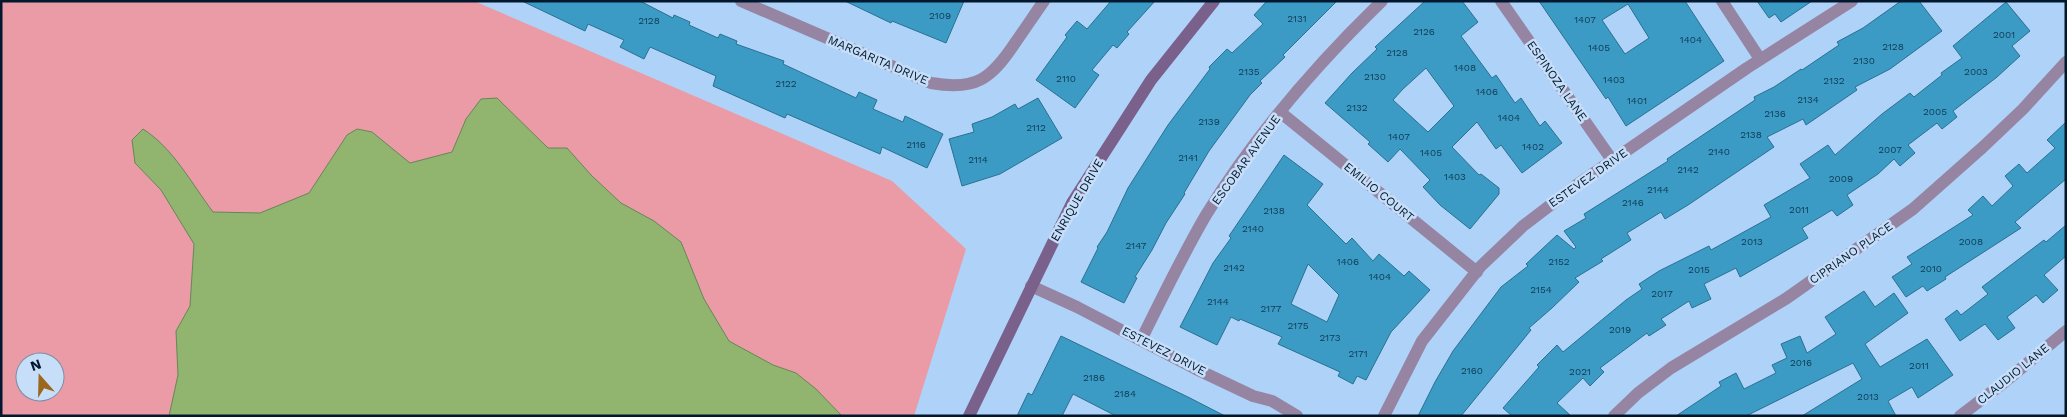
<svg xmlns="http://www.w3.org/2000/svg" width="2067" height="417" viewBox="0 0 2067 417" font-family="'Work Sans',sans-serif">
<rect width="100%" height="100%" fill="#afd2f8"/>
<!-- green -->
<path fill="#ea9ba5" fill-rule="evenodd" d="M 1,1 L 474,1 L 892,181 L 966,249 L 914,416 L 1,416 ZM 25,362 L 55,362 L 55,392 L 25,392 Z"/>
<!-- water -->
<path fill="#91b56e" stroke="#66865b" d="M 497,98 L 548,148 L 567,148 L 592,176 L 621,203 L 654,221 L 681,242 L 704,299 L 729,341 L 773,365 L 796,373 L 816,389 L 842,416 L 169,416 L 178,375 L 176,331 L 190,306 L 194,244 L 161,190 L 135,163 L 132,140 L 143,129 C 173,148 192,184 213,212 L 260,213 L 309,193 L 347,135 L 357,129 L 372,132 L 410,163 L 452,152 L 466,119 L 481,99 Z"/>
<!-- building -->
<g fill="#3b9bc5" stroke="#297191" fill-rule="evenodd">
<path d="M 522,1 L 640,1 L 673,18 L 674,15 L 690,22 L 689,25 L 718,38 L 720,34 L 737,41 L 736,44 L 784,61 L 783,64 L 856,98 L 859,92 L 877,100 L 873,109 L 903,122 L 905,116 L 943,134 L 927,168 L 882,147 L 880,154 L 787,114 L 785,118 L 713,86 L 716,76 L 650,47 L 644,59 L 620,47 L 624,40 L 588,24 L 585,31 Z"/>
<path d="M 845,1 L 964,1 L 946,43 L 892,21 L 891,23 Z"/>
<path d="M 1111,1 L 1155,1 L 1127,32 L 1129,34 L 1117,48 L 1113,45 L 1092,70 L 1099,75 L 1075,108 L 1036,80 L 1067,37 L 1065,35 L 1077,21 L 1087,29 Z"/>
<path d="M 1267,1 L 1337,1 L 1283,55 L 1285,57 L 1260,81 L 1262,83 L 1250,95 L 1209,151 L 1184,193 L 1185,194 L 1166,223 L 1152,250 L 1135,277 L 1137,278 L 1124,303 L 1081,282 L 1098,248 L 1097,247 L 1107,232 L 1128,188 L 1168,125 L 1210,69 L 1209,67 L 1227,49 L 1232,53 L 1263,24 L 1254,15 Z"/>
<path d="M 1425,1 L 1462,1 L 1478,22 L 1461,36 L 1492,78 L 1496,75 L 1515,103 L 1521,98 L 1540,126 L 1545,121 L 1562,143 L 1522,173 L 1501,145 L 1496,149 L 1477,122 L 1452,147 L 1479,175 L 1481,174 L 1499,188 L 1499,194 L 1470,229 L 1440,205 L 1423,187 L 1430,180 L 1400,149 L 1388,162 L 1368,144 L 1370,142 L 1325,103 L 1352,73 L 1377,49 L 1375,47 ZM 1426,68 L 1454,106 L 1428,132 L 1393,100 L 1403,89 Z"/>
<path d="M 1539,1 L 1685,1 L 1724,61 L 1626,126 L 1608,97 L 1606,99 ZM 1628,4 L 1649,38 L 1625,54 L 1602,20 Z"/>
<path d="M 1757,1 L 1812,1 L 1781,22 L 1775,14 L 1769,18 Z"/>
<path d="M 1901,1 L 1919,1 L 1942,31 L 1890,69 L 1855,87 L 1857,90 L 1806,125 L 1803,119 L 1767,137 L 1774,147 L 1688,205 L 1665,219 L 1661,212 L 1627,233 L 1631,240 L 1601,259 L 1603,261 L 1575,278 L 1579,282 L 1552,308 L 1529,328 L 1531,330 L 1461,416 L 1418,416 L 1435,382 L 1453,351 L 1501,287 L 1528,266 L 1526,264 L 1557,235 L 1574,249 L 1576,247 L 1564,231 L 1586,218 L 1584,214 L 1668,161 L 1667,159 L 1755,100 L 1754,97 L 1774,87 L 1801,69 L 1802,70 L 1839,45 L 1837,42 L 1863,28 Z"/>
<path d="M 2006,2 L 2030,31 L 2012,46 L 2020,56 L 1997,77 L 1953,111 L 1957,117 L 1942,129 L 1937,123 L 1908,145 L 1915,153 L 1900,166 L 1894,159 L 1878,174 L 1847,195 L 1853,205 L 1837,216 L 1832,210 L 1802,228 L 1808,238 L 1740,277 L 1736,268 L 1704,284 L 1711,299 L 1692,308 L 1689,301 L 1661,319 L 1666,325 L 1649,336 L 1647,333 L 1600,368 L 1604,372 L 1590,386 L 1583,378 L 1557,403 L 1571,416 L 1512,416 L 1503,408 L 1539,367 L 1537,365 L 1557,345 L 1563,352 L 1626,300 L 1642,289 L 1639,284 L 1659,271 L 1709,246 L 1711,250 L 1771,217 L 1764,205 L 1810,178 L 1800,164 L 1828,145 L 1835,155 L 1882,114 L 1910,93 L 1914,97 L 1942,75 L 1941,73 L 1962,58 L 1953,46 Z"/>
<path d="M 1038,98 L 1062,138 L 1000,174 L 962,186 L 949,139 L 974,132 L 972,124 L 992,117 L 1015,104 L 1018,109 Z"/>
<path d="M 2066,122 L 2066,179 L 2015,222 L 2021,228 L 1945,277 L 1946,279 L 1927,291 L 1923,286 L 1906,297 L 1892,277 L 1912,264 L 1907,257 L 1973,215 L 1968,210 L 1983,196 L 1992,206 L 2013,186 L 2005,176 L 2019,164 L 2027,173 L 2055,148 L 2047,140 Z"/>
<path d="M 1284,155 L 1323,184 L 1307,205 L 1346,244 L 1352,238 L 1373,261 L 1379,254 L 1404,276 L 1409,271 L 1430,290 L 1391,332 L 1366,380 L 1357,376 L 1353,384 L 1338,376 L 1340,372 L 1278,344 L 1282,337 L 1240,319 L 1239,321 L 1231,317 L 1217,345 L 1180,327 L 1213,263 L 1231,238 L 1229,236 ZM 1308,264 L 1339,295 L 1327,322 L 1291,304 Z"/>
<path d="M 2066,225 L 2066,256 L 2044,275 L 2058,290 L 2043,303 L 2036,295 L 2007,317 L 2015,328 L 1998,340 L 1985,324 L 1960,341 L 1945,319 L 1957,310 L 1961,315 L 1988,294 L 1982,287 L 2044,240 L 2046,242 Z"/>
<path d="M 1864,291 L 1875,307 L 1894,293 L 1908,313 L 1865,344 L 1880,367 L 1927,339 L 1953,375 L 1918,398 L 1912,387 L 1888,401 L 1896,416 L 1802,416 L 1862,379 L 1853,363 L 1746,416 L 1676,416 L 1721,386 L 1719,382 L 1736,373 L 1744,389 L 1776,373 L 1772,365 L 1787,358 L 1781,344 L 1800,336 L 1807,353 L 1836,334 L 1825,317 Z"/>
<path d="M 1061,336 L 1188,397 L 1225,416 L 1116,416 L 1073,394 L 1062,416 L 1017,416 L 1028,393 L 1032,395 Z"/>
</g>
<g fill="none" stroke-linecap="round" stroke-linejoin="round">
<!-- street -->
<g stroke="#9685a2" stroke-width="12">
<path d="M 741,1 L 931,83 C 976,91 991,79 1015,43 C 1025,29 1034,15 1044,1"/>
<path d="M 1501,1 L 1612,160"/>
<path d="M 1722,1 L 1760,59"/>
<path d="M 1280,112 L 1477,272"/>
<path d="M 1031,286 L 1077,307 L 1196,369 L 1253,396 L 1272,401 L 1297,416"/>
<path d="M 1141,340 C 1162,298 1182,256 1206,215 C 1254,137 1316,65 1382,1"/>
<path d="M 1384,416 L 1422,341 L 1480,267 L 1523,226 L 1578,184 L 1747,68 L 1852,1"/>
<path d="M 1614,416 L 1638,393 L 1671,368 L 1787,298 L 1913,209 L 1983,147 L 2023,109 L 2066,62"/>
<path d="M 1960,416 L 2006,381 L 2066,331"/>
</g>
<!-- secondary -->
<path stroke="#7a618b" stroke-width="12" d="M 969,416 L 1072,203 L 1151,80 L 1214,1"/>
</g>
<g text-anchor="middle" stroke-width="5" stroke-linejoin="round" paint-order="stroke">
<!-- number labels -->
<g font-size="10" fill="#103954">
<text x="940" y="19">2109</text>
<text x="1297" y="22">2131</text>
<text x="1585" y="23">1407</text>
<text x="649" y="24">2128</text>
<text x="1424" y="35">2126</text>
<text x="2004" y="38">2001</text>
<text x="1691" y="43">1404</text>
<text x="1893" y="50">2128</text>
<text x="1599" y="51">1405</text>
<text x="1397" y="56">2128</text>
<text x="1864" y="64">2130</text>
<text x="1465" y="71">1408</text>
<text x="1249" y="75">2135</text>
<text x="1976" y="75">2003</text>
<text x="1375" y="80">2130</text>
<text x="1066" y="82">2110</text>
<text x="1614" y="83">1403</text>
<text x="1834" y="84">2132</text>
<text x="786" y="87">2122</text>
<text x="1487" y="95">1406</text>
<text x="1808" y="103">2134</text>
<text x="1637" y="104">1401</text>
<text x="1357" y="111">2132</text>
<text x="1935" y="115">2005</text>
<text x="1775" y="117">2136</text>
<text x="1509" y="121">1404</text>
<text x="1209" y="125">2139</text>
<text x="1036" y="131">2112</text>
<text x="1751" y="138">2138</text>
<text x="1399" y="140">1407</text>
<text x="916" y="148">2116</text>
<text x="1533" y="150">1402</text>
<text x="1890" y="153">2007</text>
<text x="1719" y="155">2140</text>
<text x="1431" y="156">1405</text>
<text x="1188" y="161">2141</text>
<text x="978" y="163">2114</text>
<text x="1688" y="173">2142</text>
<text x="1455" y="180">1403</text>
<text x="1841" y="182">2009</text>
<text x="1658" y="193">2144</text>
<text x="1633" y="206">2146</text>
<text x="1799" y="213">2011</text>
<text x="1274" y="214">2138</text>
<text x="1253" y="232">2140</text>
<text x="1752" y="245">2013</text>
<text x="1971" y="245">2008</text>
<text x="1136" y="249">2147</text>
<text x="1348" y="265">1406</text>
<text x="1559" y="265">2152</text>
<text x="1234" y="271">2142</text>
<text x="1931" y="272">2010</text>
<text x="1699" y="273">2015</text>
<text x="1380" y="280">1404</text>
<text x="1541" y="293">2154</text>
<text x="1662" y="297">2017</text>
<text x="1218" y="305">2144</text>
<text x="1271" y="312">2177</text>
<text x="1298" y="329">2175</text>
<text x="1620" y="333">2019</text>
<text x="1330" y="341">2173</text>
<text x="1358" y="357">2171</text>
<text x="1801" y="366">2016</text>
<text x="1919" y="369">2011</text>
<text x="1472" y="374">2160</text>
<text x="1580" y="375">2021</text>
<text x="1094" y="381">2186</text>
<text x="1125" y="397">2184</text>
<text x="1868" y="400">2013</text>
</g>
<!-- street labels -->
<g font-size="12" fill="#02182f" stroke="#c7def8">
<text transform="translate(878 60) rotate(23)" y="4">MARGARITA DRIVE</text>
<text transform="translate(1557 81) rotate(55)" y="4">ESPINOZA LANE</text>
<text transform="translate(1246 160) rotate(-54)" y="4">ESCOBAR AVENUE</text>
<text transform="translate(1588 178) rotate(-35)" y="4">ESTEVEZ DRIVE</text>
<text transform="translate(1379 192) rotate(39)" y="4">EMILIO COURT</text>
<text transform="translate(1077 200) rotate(-60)" y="4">ENRIQUE DRIVE</text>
<text transform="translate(1851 253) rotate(-35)" y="4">CIPRIANO PLACE</text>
<text transform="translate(1164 351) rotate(27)" y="4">ESTEVEZ DRIVE</text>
<text transform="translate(2013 374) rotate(-39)" y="4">CLAUDIO LANE</text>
</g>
</g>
<!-- border -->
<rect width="2067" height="417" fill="none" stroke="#02182f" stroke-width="5"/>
<!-- north arrow -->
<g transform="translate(40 377) rotate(340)"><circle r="24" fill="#c7def8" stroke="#788fa8"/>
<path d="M0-4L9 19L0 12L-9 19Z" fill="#9a671c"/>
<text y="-8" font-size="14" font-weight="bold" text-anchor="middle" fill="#02182f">N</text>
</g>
</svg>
